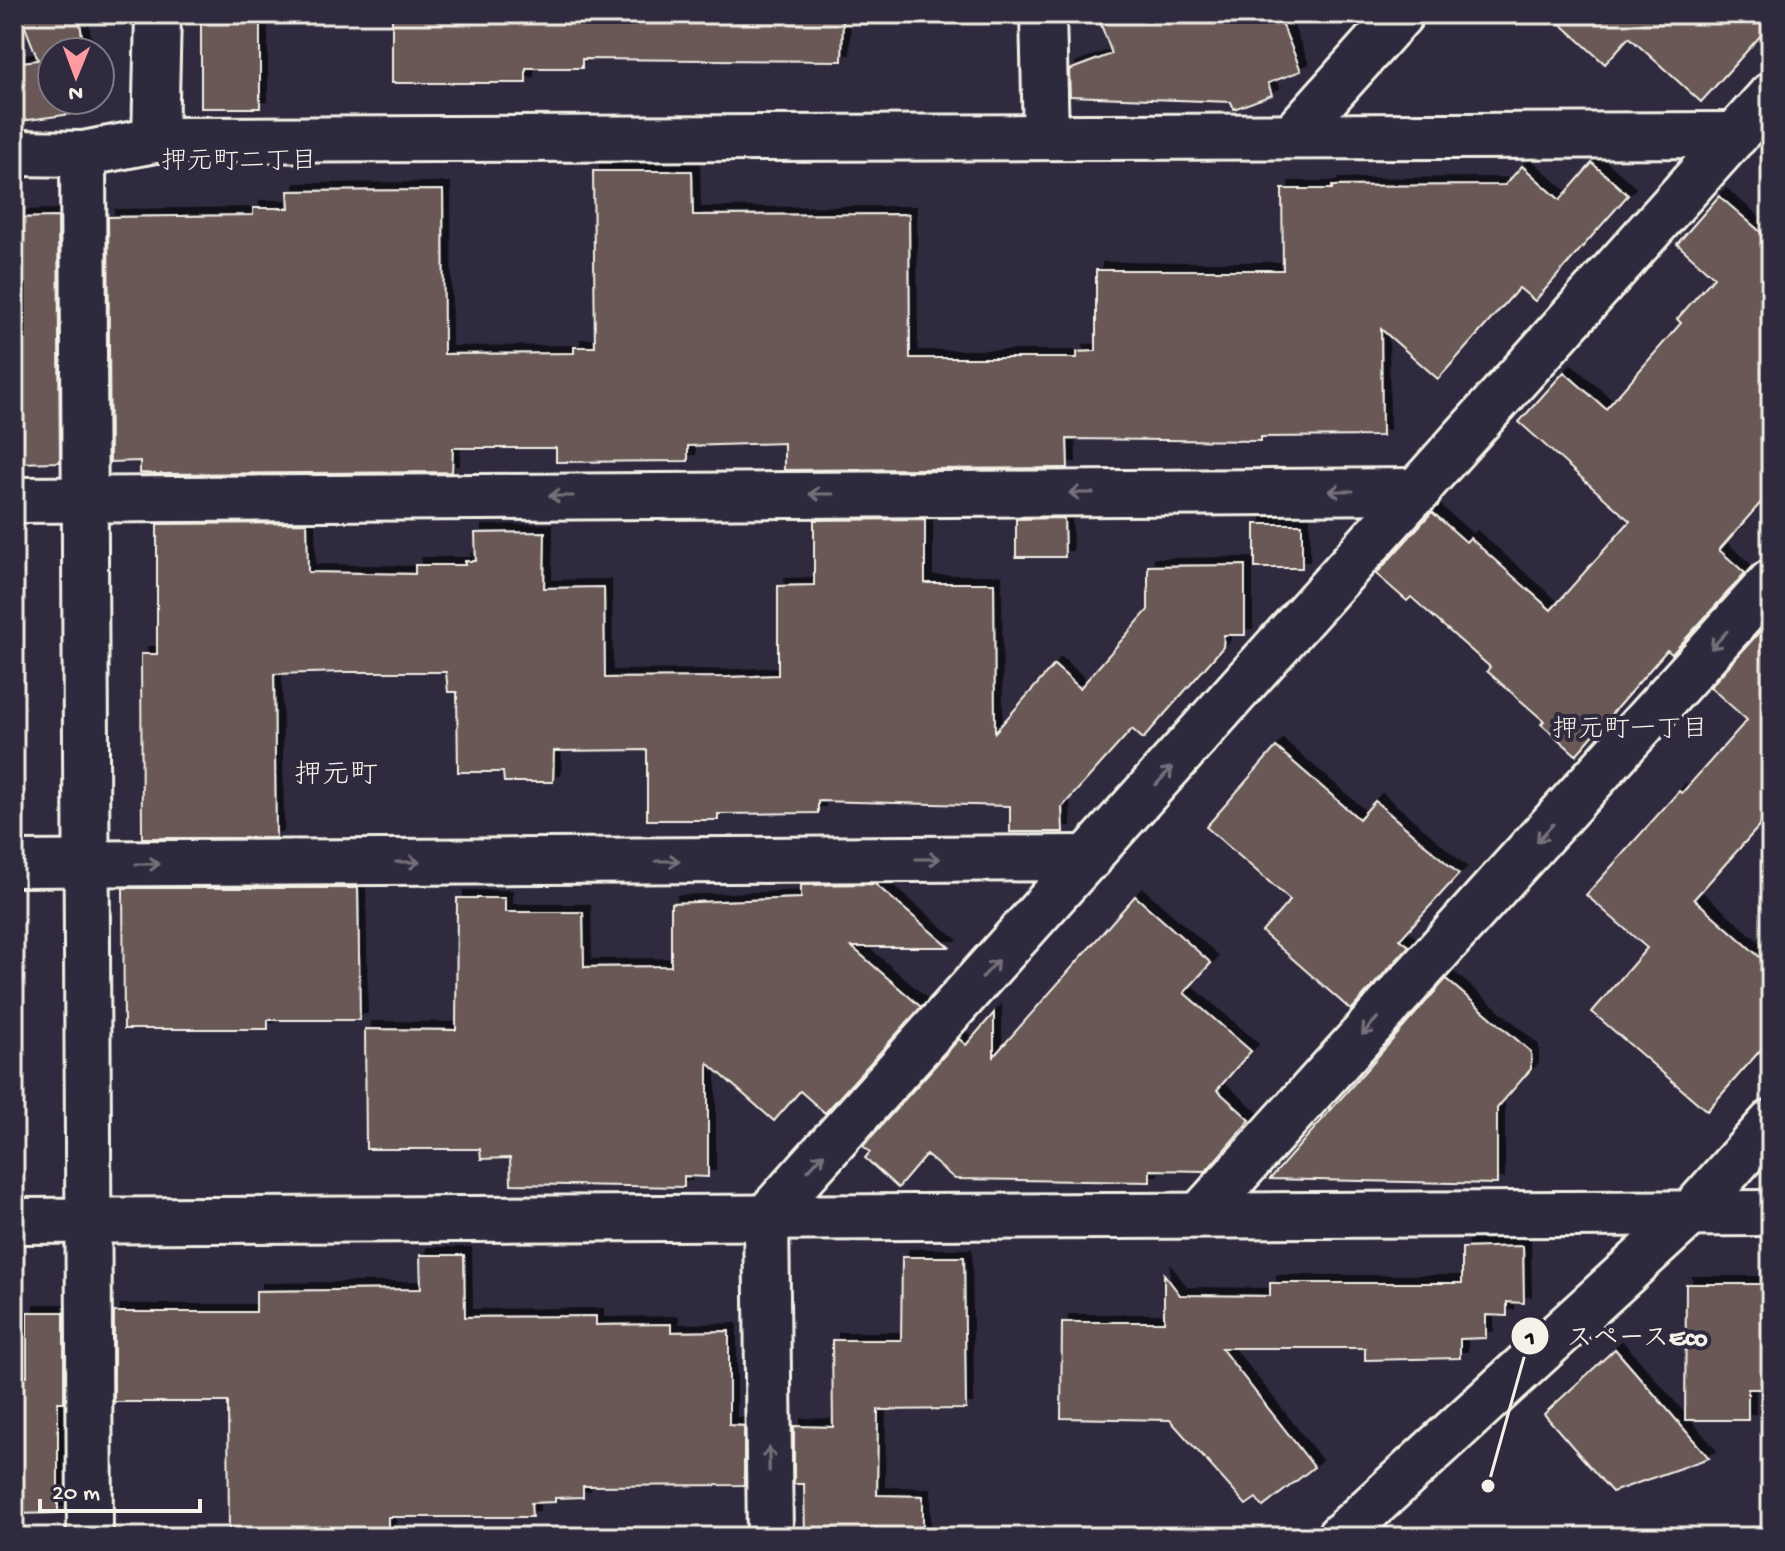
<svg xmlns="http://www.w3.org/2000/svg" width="1785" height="1551" viewBox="0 0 1785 1551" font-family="'Gochi Hand','Klee One',sans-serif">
<defs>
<filter id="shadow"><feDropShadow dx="7" dy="-7" stdDeviation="0" flood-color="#0009"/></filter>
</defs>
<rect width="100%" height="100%" fill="#2f2a3d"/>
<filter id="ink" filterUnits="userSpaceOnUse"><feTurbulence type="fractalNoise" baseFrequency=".0125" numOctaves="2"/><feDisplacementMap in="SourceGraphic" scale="16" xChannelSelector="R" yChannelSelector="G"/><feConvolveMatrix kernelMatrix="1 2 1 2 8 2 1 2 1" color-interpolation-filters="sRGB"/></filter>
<g filter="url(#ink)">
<!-- building -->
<g fill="#695857" stroke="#f4f1e8" stroke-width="2" filter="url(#shadow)">
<path d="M 20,14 L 79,14 L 84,52 L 52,52 L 52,100 L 91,100 L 93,111 L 14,122 L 14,63 L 38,60 Z"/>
<rect x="201" y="14" width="59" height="94"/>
<path d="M 392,14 L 843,14 L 842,61 L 582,59 L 582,68 L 526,68 L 526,83 L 392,83 Z"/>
<path d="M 1097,14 L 1278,14 L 1301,71 L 1268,83 L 1272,95 L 1234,109 L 1231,102 L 1070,96 L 1069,70 L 1112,54 Z"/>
<path d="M 1550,14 L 1771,14 L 1771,24 L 1701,102 L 1629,37 L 1605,64 Z"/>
<path d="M 1592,163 L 1628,195 L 1535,301 L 1519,288 L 1438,379 L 1381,329 L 1382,436 L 1261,437 L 1261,441 L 1067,439 L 1068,468 L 1063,468 L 784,470 L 784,443 L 688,446 L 688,461 L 556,462 L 556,448 L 453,448 L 452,472 L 156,474 L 140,473 L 140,461 L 110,462 L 108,217 L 253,215 L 253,208 L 289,208 L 288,191 L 443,190 L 444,354 L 574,353 L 574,347 L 595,347 L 593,171 L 692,171 L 693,215 L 909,214 L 910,358 L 1077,358 L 1077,352 L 1096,351 L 1096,270 L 1283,270 L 1282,189 L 1332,189 L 1332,186 L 1505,185 L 1522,166 L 1560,200 Z"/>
<path d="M 1719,196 L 1771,241 L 1771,491 L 1719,550 L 1745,573 L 1672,654 L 1667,650 L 1576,755 L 1541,724 L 1544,721 L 1487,671 L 1490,667 L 1411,597 L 1407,601 L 1376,574 L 1432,512 L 1466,542 L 1470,538 L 1551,610 L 1630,521 L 1519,422 L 1564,372 L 1606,409 L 1681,323 L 1677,319 L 1714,277 L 1677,244 Z"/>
<path d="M 58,217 L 60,462 L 14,463 L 14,218 Z"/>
<path d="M 1064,518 L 1065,557 L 1016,557 L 1016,519 Z"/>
<path d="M 925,519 L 925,583 L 994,583 L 995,732 L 1054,665 L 1080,688 L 1148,610 L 1148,566 L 1245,565 L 1245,635 L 1224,635 L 1223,647 L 1143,739 L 1132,729 L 1062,807 L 1063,832 L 1010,832 L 1010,806 L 818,801 L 818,813 L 718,814 L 718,820 L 647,820 L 647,750 L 554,751 L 553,782 L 504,782 L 503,772 L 458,772 L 457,692 L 448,692 L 446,672 L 345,672 L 274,674 L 276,838 L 142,838 L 141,654 L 157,654 L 157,524 L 307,523 L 308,572 L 415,574 L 415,565 L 465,565 L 465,561 L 476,561 L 475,533 L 545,532 L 544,588 L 604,587 L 605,678 L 729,677 L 778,675 L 778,586 L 814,585 L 814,520 Z"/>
<rect x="1255" y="524" width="47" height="44"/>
<path d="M 1771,619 L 1771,813 L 1694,899 L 1771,967 L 1771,1038 L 1707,1111 L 1592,1012 L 1647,948 L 1586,895 L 1679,791 L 1682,793 L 1747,720 L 1710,687 Z"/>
<path d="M 1276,747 L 1359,819 L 1375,801 L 1459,874 L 1400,939 L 1409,946 L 1351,1010 L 1262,932 L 1290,900 L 1206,827 Z"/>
<path d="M 875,884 L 949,947 L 852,947 L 921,1007 L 825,1113 L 800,1091 L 774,1121 L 708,1063 L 708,1177 L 684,1176 L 684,1187 L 511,1184 L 510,1158 L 481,1159 L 480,1149 L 366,1149 L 365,1029 L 456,1030 L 457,898 L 505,898 L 505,912 L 583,912 L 584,967 L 671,966 L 671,903 L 801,898 L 801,885 Z"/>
<path d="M 123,888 L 358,888 L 360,1020 L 268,1020 L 268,1029 L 124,1029 Z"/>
<path d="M 1135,896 L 1211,963 L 1184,993 L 1251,1051 L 1217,1090 L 1250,1120 L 1206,1171 L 1150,1170 L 1150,1182 L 955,1179 L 926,1155 L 898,1188 L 865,1158 L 870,1152 L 863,1146 L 959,1039 L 966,1045 L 994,1013 L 994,1056 Z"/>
<path d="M 1446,979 L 1531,1052 L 1531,1069 L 1497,1108 L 1497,1184 L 1270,1179 Z"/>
<path d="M 1523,1246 L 1524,1303 L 1507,1302 L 1507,1316 L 1486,1315 L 1486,1338 L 1460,1339 L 1460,1358 L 1365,1360 L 1365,1348 L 1221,1348 L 1314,1467 L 1263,1507 L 1256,1498 L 1246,1505 L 1170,1420 L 1061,1418 L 1062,1322 L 1164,1322 L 1164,1274 L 1180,1295 L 1270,1296 L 1270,1283 L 1462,1283 L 1462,1248 Z"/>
<path d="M 420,1255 L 464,1255 L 465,1317 L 596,1316 L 596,1325 L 671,1324 L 671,1332 L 729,1331 L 729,1425 L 744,1426 L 744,1485 L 583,1486 L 583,1497 L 555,1498 L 555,1502 L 531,1503 L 532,1517 L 388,1517 L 388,1537 L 229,1537 L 228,1402 L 114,1402 L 114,1312 L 256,1312 L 256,1291 L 421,1289 Z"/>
<path d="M 902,1257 L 964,1257 L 966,1409 L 878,1410 L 877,1495 L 923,1496 L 923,1537 L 805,1537 L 804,1484 L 794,1484 L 794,1426 L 833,1427 L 832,1340 L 901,1340 Z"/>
<path d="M 1686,1284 L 1771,1284 L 1771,1389 L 1748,1389 L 1748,1420 L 1685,1420 Z"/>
<path d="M 27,1312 L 64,1312 L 64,1402 L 58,1402 L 58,1513 L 14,1514 L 14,1376 L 27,1376 Z"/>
<path d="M 1615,1349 L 1648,1387 L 1709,1458 L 1612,1492 L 1544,1414 Z"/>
</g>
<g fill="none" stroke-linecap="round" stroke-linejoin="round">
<!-- street casing -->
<g stroke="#f4f1e8" stroke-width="50">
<g id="street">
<path d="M 1043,14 L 1046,137"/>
<path d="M 1292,136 L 1401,14"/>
<path d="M 155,140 L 158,14"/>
<path d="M 14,153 L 83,154 L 155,140 L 1736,135"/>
<path d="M 83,154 L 90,1537"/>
<path d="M 14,500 L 1419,491"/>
<path d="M 14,864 L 1090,858"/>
<path d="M 1200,1215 L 1771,582"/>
<path d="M 14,1221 L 1771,1213"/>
<path d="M 770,1537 L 766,1217 L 1771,95"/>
</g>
</g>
<!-- secondary casing -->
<g stroke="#f4f1e8" stroke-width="50">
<path id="secondary" d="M 1339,1537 L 1691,1213 L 1771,1123"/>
</g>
<!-- street -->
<use href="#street" stroke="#2f2a3d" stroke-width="44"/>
<!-- secondary -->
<use href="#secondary" stroke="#2f2a3d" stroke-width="44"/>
</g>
<!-- one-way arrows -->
<defs><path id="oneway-shaft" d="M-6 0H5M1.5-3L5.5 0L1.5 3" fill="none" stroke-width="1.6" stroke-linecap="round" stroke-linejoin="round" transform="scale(2)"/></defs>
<g stroke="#747079">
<use href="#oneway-shaft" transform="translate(1341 491) rotate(180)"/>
<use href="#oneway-shaft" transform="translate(1081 493) rotate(180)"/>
<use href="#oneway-shaft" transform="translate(821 494) rotate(180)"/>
<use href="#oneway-shaft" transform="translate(561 496) rotate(180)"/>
<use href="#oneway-shaft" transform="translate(1719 640) rotate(132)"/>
<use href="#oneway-shaft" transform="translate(1164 776) rotate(-48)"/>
<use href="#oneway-shaft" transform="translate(1545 833) rotate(132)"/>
<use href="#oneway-shaft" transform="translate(928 859)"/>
<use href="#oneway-shaft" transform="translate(668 861)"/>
<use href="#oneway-shaft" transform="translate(408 862)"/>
<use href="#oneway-shaft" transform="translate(148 864)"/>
<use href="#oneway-shaft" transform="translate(990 969) rotate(-48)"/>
<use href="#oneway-shaft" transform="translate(1370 1026) rotate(132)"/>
<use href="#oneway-shaft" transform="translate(816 1162) rotate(-48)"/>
<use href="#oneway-shaft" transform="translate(769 1459) rotate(-91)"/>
</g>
</g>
<g text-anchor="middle" stroke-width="8" stroke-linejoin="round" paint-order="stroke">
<!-- neighbourhood labels -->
<g font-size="26" fill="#f4f1e8" stroke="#2f2a3d">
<text x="239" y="168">押元町二丁目</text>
<text x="1630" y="736">押元町一丁目</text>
</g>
<!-- quarter labels -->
<g font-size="28" fill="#f4f1e8" stroke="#2f2a3d">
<text x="336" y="782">押元町</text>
</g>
</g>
<!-- callouts -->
<path fill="none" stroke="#f4f1e8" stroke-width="3" d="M1488 1486L1530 1336"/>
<g fill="#f4f1e8" stroke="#2f2a3d" stroke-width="3">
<circle cx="1488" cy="1486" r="8"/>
<circle cx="1530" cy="1336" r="20"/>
</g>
<g font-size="24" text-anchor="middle" font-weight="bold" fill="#111">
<text x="1530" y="1344">1</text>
</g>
<g font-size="26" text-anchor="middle" font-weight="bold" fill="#f4f1e8" stroke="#2f2a3d" stroke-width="8" stroke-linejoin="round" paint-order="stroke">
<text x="1637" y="1345">スペースEco</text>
</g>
<!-- margin -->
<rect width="1785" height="1551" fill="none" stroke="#2f2a3d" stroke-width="48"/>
<rect x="24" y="24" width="1737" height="1503" fill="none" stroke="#f4f1e8" stroke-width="3" filter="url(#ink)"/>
<!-- north arrow -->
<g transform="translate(76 76) rotate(181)"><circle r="38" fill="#2f2a3d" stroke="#7e7a81" stroke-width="2"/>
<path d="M0-6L14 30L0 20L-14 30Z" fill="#ff9aa2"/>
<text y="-12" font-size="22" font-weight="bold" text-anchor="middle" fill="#f4f1e8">N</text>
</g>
<!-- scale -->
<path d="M40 1499v12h160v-12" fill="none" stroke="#f4f1e8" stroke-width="4"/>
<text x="52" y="1499" font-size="24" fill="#f4f1e8" stroke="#2f2a3d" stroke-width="6" paint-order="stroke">20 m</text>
</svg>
